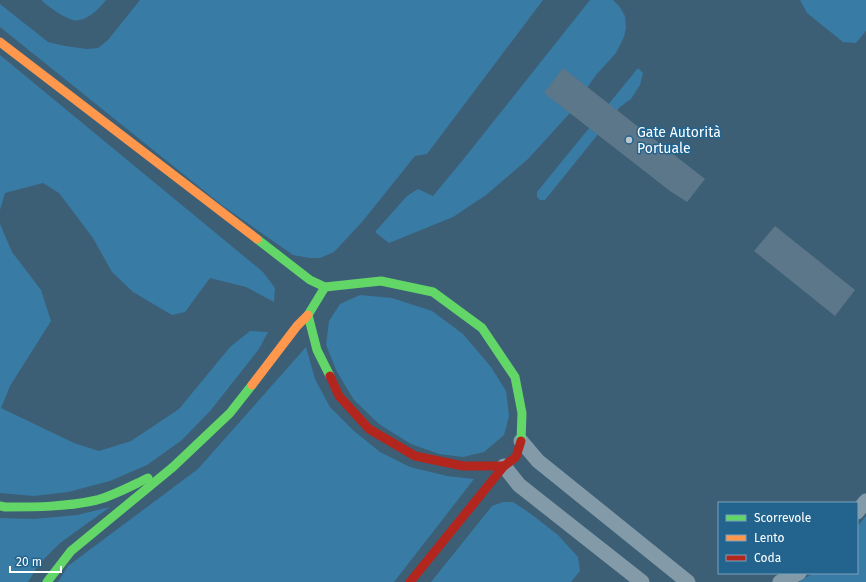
<svg xmlns="http://www.w3.org/2000/svg" width="866" height="582" viewBox="0 0 866 582" font-family="'Fira Sans',sans-serif">
<rect width="100%" height="100%" fill="#3c5f76"/>
<!-- green -->
<g fill="#387ba5">
<path d="M 41,0 L 106,0 C 99,9 85,23 73,20 C 62,17 49,7 41,0 Z"/>
<path d="M 140,0 L 543,0 L 427,154 L 415,156 L 362,222 L 334,252 L 320,258 L 309,258 L 293,255 L 223,206 L 0,27 L 0,4 L 48,42 L 65,46 L 87,49 L 98,48 L 108,40 Z"/>
<path d="M 590,0 L 613,0 L 619,6 L 625,16 L 626,27 L 624,37 L 616,53 L 596,75 L 570,113 L 528,159 L 486,195 L 453,217 L 389,243 L 375,232 L 407,196 L 418,189 L 433,196 L 462,161 Z"/>
<path d="M 800,0 L 866,0 L 866,31 L 856,43 L 843,42 L 807,13 Z"/>
<path d="M 0,55 L 263,272 L 275,288 L 274,302 L 246,287 L 210,278 L 185,312 L 172,315 L 133,292 L 112,272 L 93,238 L 59,193 L 43,183 L 5,193 L 0,210 Z"/>
<path d="M 638,68 L 643,73 L 640,85 L 631,99 L 620,107 L 545,200 L 540,200 L 537,197 L 537,192 Z"/>
<path d="M 0,224 L 12,252 L 41,290 L 51,321 L 10,386 L 1,408 L 74,443 L 99,451 L 131,441 L 179,409 L 230,347 L 250,331 L 268,332 L 259,349 L 211,410 L 182,440 L 147,465 L 110,481 L 68,492 L 34,496 L 0,493 Z"/>
<path d="M 360,295 L 392,298 L 432,311 L 463,334 L 491,367 L 506,391 L 509,416 L 504,435 L 484,452 L 463,457 L 439,454 L 411,444 L 379,424 L 354,400 L 337,372 L 326,345 L 329,321 L 340,304 Z"/>
<path d="M 306,347 L 315,379 L 330,407 L 354,431 L 380,452 L 410,467 L 447,476 L 474,479 L 394,582 L 58,582 L 68,566 L 198,469 Z"/>
<path d="M 503,502 L 513,502 L 531,514 L 558,535 L 578,557 L 580,571 L 571,582 L 431,582 L 492,506 Z"/>
<path d="M 110,507 L 60,543 L 39,564 L 28,582 L 0,582 L 0,518 L 34,519 L 77,515 Z"/>
<path d="M 866,516 L 866,582 L 799,582 L 813,573 L 857,573 L 857,527 Z"/>
</g>
<!-- building -->
<g fill="#5b7789">
<path d="M 563,68 L 705,179 L 687,202 L 670,191 L 544,93 Z"/>
<path d="M 775,226 L 855,290 L 835,316 L 754,251 Z"/>
</g>
<g fill="none" stroke-linecap="round" stroke-linejoin="round">
<!-- street -->
<g stroke="#839ba9" stroke-width="15">
<path d="M 521,441 L 538,461 L 688,582"/>
<path d="M 504,466 L 519,485 L 642,582"/>
<path d="M 857,512 L 866,501"/>
<path d="M 780,582 L 799,573"/>
</g>
<!-- fast -->
<g stroke="#63d668" stroke-width="9">
<path d="M 257,239 L 310,280 L 325,287 L 381,281 L 433,292 L 482,328 L 515,377 L 522,413 L 521,441"/>
<path d="M 325,287 L 308,315 L 317,350 L 330,376"/>
<path d="M 0,506 L 5,507 C 36,507 67,507 97,500 C 115,495 131,486 148,478"/>
<path d="M 47,582 L 71,551 L 173,467 L 230,413 L 252,385"/>
</g>
<!-- slow -->
<g stroke="#ff974d" stroke-width="9">
<path d="M 0,42 L 257,239"/>
<path d="M 252,385 L 297,326 L 308,315"/>
</g>
<!-- jam -->
<g stroke="#b3261e" stroke-width="9">
<path d="M 330,376 L 339,396 L 369,429 L 415,456 L 463,466 L 504,466 L 516,457 L 521,441"/>
<path d="M 410,582 L 504,466"/>
</g>
</g>
<!-- markers -->
<circle fill="#bbc7cf" stroke="#23648f" stroke-width="1.5" cx="629" cy="140" r="4"/>
<g text-anchor="middle" stroke-width="3" stroke-linejoin="round" paint-order="stroke">
<!-- poi labels -->
<g font-size="14" fill="#fff" stroke="#23648f" text-anchor="start">
<text x="637" y="137">Gate Autorità<tspan x="637" dy="16">Portuale</tspan></text>
</g>
</g>
<!-- legend -->
<rect x="718" y="502" width="140" height="72" fill="#23648f" stroke="#7ba2bc"/>
<rect x="726" y="515" width="20" height="6" fill="#63d668" stroke="#7ba2bc"/>
<text x="754" y="522" font-size="12" fill="#ffffff">Scorrevole</text>
<rect x="726" y="535" width="20" height="6" fill="#ff974d" stroke="#7ba2bc"/>
<text x="754" y="542" font-size="12" fill="#ffffff">Lento</text>
<rect x="726" y="555" width="20" height="6" fill="#b3261e" stroke="#7ba2bc"/>
<text x="754" y="562" font-size="12" fill="#ffffff">Coda</text>
<!-- scale -->
<path d="M10 566v6h51v-6" fill="none" stroke="#ffffff" stroke-width="2"/>
<text x="16" y="566" font-size="12" fill="#ffffff" stroke="#23648f" stroke-width="3" paint-order="stroke">20 m</text>
</svg>
